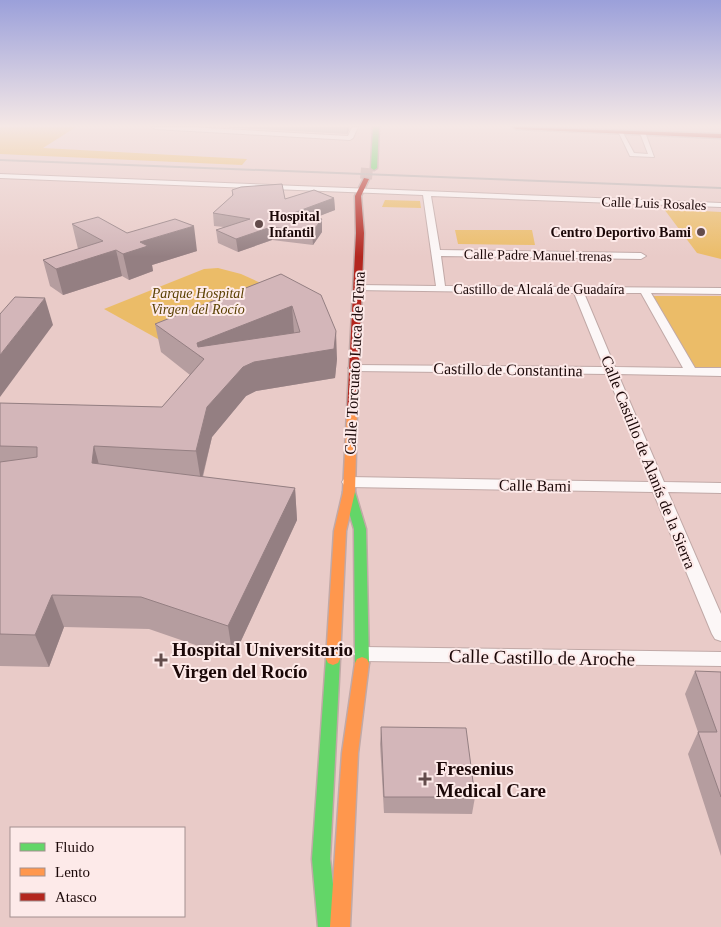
<svg xmlns="http://www.w3.org/2000/svg" width="721" height="927" viewBox="0 0 721 927" font-family="Georgia,serif">
<rect width="100%" height="100%" fill="#e9cbc8"/>
<!-- green -->
<g fill="#ebbc68">
<path d="M 0,127 L 76,127 L 43,148 L 247,159 L 242,165 L 0,154 Z"/>
<path d="M 385,200 L 420,201 L 421,208 L 382,207 Z"/>
<path d="M 664,209 L 721,212 L 721,259 L 697,253 Z"/>
<path d="M 455,230 L 532,230 L 535,245 L 458,244 Z"/>
<path d="M 218,268 L 241,274 L 287,295 L 167,344 L 104,309 L 204,269 Z"/>
<path d="M 650,296 L 721,296 L 721,369 L 691,369 Z"/>
</g>
<g fill="none" stroke-linecap="round" stroke-linejoin="round">
<!-- primary-tunnel -->
<path stroke="#caaeab" stroke-width="12" stroke-dasharray="12 6" stroke-linecap="butt" d="M 366,179 L 367,168"/>
<!-- street casing -->
<g stroke="#c1a9a7" stroke-width="2">
<g id="street">
<path d="M 152,127 L 189,127 L 348,136 L 352,127 L 358,127 L 353,138 L 350,140 L 155,129 Z"/>
<path d="M 618,131 L 622,131 L 634,153 L 648,154 L 640,133 L 645,132 L 654,157 L 630,156 Z"/>
<path d="M 0,174 L 721,203 L 721,207 L 431,196 L 440,250 L 641,253 L 646,256 L 641,259 L 441,256 L 445,286 L 721,288 L 721,294 L 651,293 L 695,368 L 721,368 L 721,376 L 618,374 L 664,482 L 721,483 L 721,493 L 668,492 L 721,614 L 721,641 L 715,639 L 712,634 L 653,492 L 349,487 L 344,485 L 342,482 L 344,479 L 349,477 L 650,482 L 607,374 L 354,371 L 348,368 L 354,365 L 604,367 L 574,293 L 354,290 L 353,288 L 358,285 L 436,286 L 423,195 L 0,178 ZM 584,293 L 641,293 L 683,368 L 615,367 Z"/>
<path d="M 363,647 L 721,652 L 721,666 L 363,661 L 357,659 L 354,654 L 357,649 Z"/>
</g>
</g>
<!-- fast casing -->
<g stroke="#c1a9a7" stroke-width="3">
<g id="fast">
<path d="M 373,127 L 379,127 L 377,168 L 374,170 L 371,168 Z"/>
<path d="M 349,488 L 355,492 L 366,529 L 369,663 L 367,667 L 362,669 L 357,667 L 355,663 L 354,529 L 343,492 Z"/>
<path d="M 333,653 L 338,655 L 340,659 L 330,859 L 338,927 L 318,927 L 312,859 L 326,659 L 328,655 Z"/>
</g>
</g>
<!-- slow casing -->
<g stroke="#c1a9a7" stroke-width="3">
<g id="slow">
<path d="M 352,408 L 357,411 L 355,492 L 346,531 L 340,659 L 338,663 L 333,665 L 328,663 L 326,659 L 334,531 L 343,492 L 347,411 Z"/>
<path d="M 362,657 L 367,659 L 369,663 L 358,753 L 350,927 L 330,927 L 342,753 L 355,663 L 357,659 Z"/>
</g>
</g>
<!-- jam casing -->
<g stroke="#c1a9a7" stroke-width="3">
<g id="jam">
<path d="M 513,127 L 721,134 L 721,138 L 516,129 Z"/>
<path d="M 364,178 L 369,179 L 361,196 L 364,233 L 357,411 L 352,414 L 347,411 L 356,233 L 355,196 Z"/>
</g>
</g>
<!-- street -->
<use href="#street" fill="#fcf7f7" fill-rule="evenodd"/>
<!-- fast -->
<use href="#fast" fill="#63d668" fill-rule="evenodd"/>
<!-- slow -->
<use href="#slow" fill="#ff974d" fill-rule="evenodd"/>
<!-- jam -->
<use href="#jam" fill="#b3261e" fill-rule="evenodd"/>
<!-- rail -->
<path stroke="#b8b0af" stroke-width="2" d="M 0,160 L 721,188"/>
</g>
<!-- wall -->
<g fill="#b59d9f">
<path d="M 222,127 L 349,127 L 349,130 L 347,134 Z"/>
<path d="M 232,190 L 285,199 L 334,198 L 335,210 L 313,218 L 322,219 L 322,232 L 313,245 L 272,240 L 238,252 L 218,243 L 216,230 L 224,227 L 214,226 L 213,213 L 232,196 Z"/>
<path d="M 72,224 L 127,233 L 197,251 L 152,265 L 153,271 L 129,280 L 122,276 L 63,295 L 50,286 L 43,260 L 78,249 Z"/>
<path d="M 281,274 L 337,359 L 335,378 L 256,391 L 246,396 L 212,437 L 203,477 L 295,488 L 297,520 L 233,658 L 149,629 L 64,627 L 49,667 L 0,666 L 0,403 L 162,407 L 190,375 L 161,352 L 155,324 Z"/>
<path d="M 695,671 L 721,672 L 721,856 L 688,754 L 698,732 L 685,694 Z"/>
<path d="M 381,727 L 475,797 L 472,814 L 384,813 L 380,744 Z"/>
</g>
<!-- shaded-wall -->
<g fill="#947f82">
<path d="M 347,127 L 349,127 L 349,130 L 347,134 Z"/>
<path d="M 334,198 L 335,210 L 289,228 L 288,215 Z"/>
<path d="M 322,219 L 322,232 L 313,245 L 312,232 Z"/>
<path d="M 194,226 L 197,251 L 152,265 L 153,271 L 129,280 L 123,254 L 140,242 Z"/>
<path d="M 271,227 L 272,240 L 238,252 L 236,239 Z"/>
<path d="M 116,250 L 122,276 L 63,295 L 56,269 Z"/>
<path d="M 45,298 L 53,325 L 0,397 L 0,355 Z"/>
<path d="M 292,306 L 294,333 L 204,359 L 199,356 L 197,343 Z"/>
<path d="M 336,331 L 337,359 L 335,378 L 256,391 L 246,396 L 212,437 L 201,482 L 196,451 L 207,407 L 243,367 L 254,362 Z"/>
<path d="M 94,446 L 102,476 L 92,463 Z"/>
<path d="M 295,488 L 297,520 L 233,658 L 228,626 Z"/>
<path d="M 52,595 L 64,627 L 49,667 L 35,635 Z"/>
</g>
<!-- building -->
<g fill="#d3b6b9" stroke="#947f82" fill-rule="evenodd">
<path d="M 282,184 L 285,199 L 314,190 L 334,198 L 288,215 L 322,219 L 312,232 L 271,227 L 236,239 L 216,230 L 250,219 L 213,213 L 233,195 L 232,190 L 241,187 Z"/>
<path d="M 98,217 L 127,233 L 175,219 L 194,226 L 140,242 L 148,246 L 123,254 L 116,250 L 56,269 L 43,260 L 103,241 L 72,224 Z"/>
<path d="M 281,274 L 321,295 L 336,331 L 334,349 L 254,362 L 243,367 L 207,407 L 196,451 L 94,446 L 92,463 L 295,488 L 228,626 L 141,597 L 52,595 L 35,635 L 0,634 L 0,462 L 37,457 L 37,447 L 0,446 L 0,403 L 162,407 L 204,359 L 155,324 ZM 292,306 L 300,332 L 198,347 L 197,343 Z"/>
<path d="M 15,297 L 45,298 L 0,355 L 0,314 Z"/>
<path d="M 695,671 L 721,672 L 721,797 L 698,732 L 717,732 Z"/>
<path d="M 381,727 L 466,728 L 475,797 L 384,797 Z"/>
</g>
<!-- sky -->
<linearGradient id="sky" x2="0" y2="1"><stop stop-color="#9ba0da"/><stop offset="0.49" stop-color="#f5e8e6"/><stop offset="1" stop-color="#f5e8e6" stop-opacity="0"/></linearGradient>
<rect width="721" height="257" fill="url(#sky)"/>
<!-- markers -->
<g fill="#634c4b" stroke="#fdeae9" stroke-width="2">
<circle cx="259" cy="224" r="5"/>
<circle cx="701" cy="232" r="5"/>
<path d="M158.5 652.5h5v5h5v5h-5v5h-5v-5h-5v-5h5z"/>
<path d="M422.5 771.5h5v5h5v5h-5v5h-5v-5h-5v-5h5z"/>
</g>
<g text-anchor="middle" stroke-width="4" stroke-linejoin="round" paint-order="stroke">
<!-- far-street labels -->
<g font-size="14" fill="#1b0808" stroke="#fdeae9">
<text transform="translate(654 203) rotate(2)" y="5">Calle Luis Rosales</text>
<text transform="translate(538 255) rotate(1)" y="5">Calle Padre Manuel trenas</text>
<text x="539" y="294">Castillo de Alcalá de Guadaíra</text>
</g>
<!-- far-poi labels -->
<g font-size="14" font-weight="bold" fill="#1b0808" stroke="#fdeae9" text-anchor="start">
<text x="269" y="221">Hospital<tspan x="269" dy="16">Infantil</tspan></text>
<text x="691" y="237" text-anchor="end">Centro Deportivo Bami</text>
</g>
<!-- far-park labels -->
<g font-size="14" font-style="italic" fill="#5b4103" stroke="#fdeae9">
<text x="198" y="298">Parque Hospital<tspan x="198" dy="16">Virgen del Rocío</tspan></text>
</g>
<!-- street labels -->
<g font-size="16" fill="#1b0808" stroke="#fdeae9">
<text transform="translate(354 363) rotate(-87)" y="6">Calle Torcuato Luca de Tena</text>
<text transform="translate(508 369) rotate(1)" y="6">Castillo de Constantina</text>
<text transform="translate(649 462) rotate(68)" y="6">Calle Castillo de Alanís de la Sierra</text>
<text transform="translate(535 485) rotate(1)" y="6">Calle Bami</text>
</g>
<!-- near-poi labels -->
<g font-size="19" font-weight="bold" fill="#1b0808" stroke="#fdeae9" text-anchor="start">
<text x="172" y="656">Hospital Universitario<tspan x="172" dy="22">Virgen del Rocío</tspan></text>
<text x="436" y="775">Fresenius<tspan x="436" dy="22">Medical Care</tspan></text>
</g>
<!-- near-street labels -->
<g font-size="19" fill="#1b0808" stroke="#fdeae9">
<text transform="translate(542 657) rotate(1)" y="7">Calle Castillo de Aroche</text>
</g>
</g>
<!-- legend -->
<rect x="10" y="827" width="175" height="90" fill="#fdeae9" stroke="#a3908f"/>
<rect x="20" y="843" width="25" height="8" fill="#63d668" stroke="#a3908f"/>
<text x="55" y="852" font-size="15" fill="#1b0808">Fluido</text>
<rect x="20" y="868" width="25" height="8" fill="#ff974d" stroke="#a3908f"/>
<text x="55" y="877" font-size="15" fill="#1b0808">Lento</text>
<rect x="20" y="893" width="25" height="8" fill="#b3261e" stroke="#a3908f"/>
<text x="55" y="902" font-size="15" fill="#1b0808">Atasco</text>
</svg>
